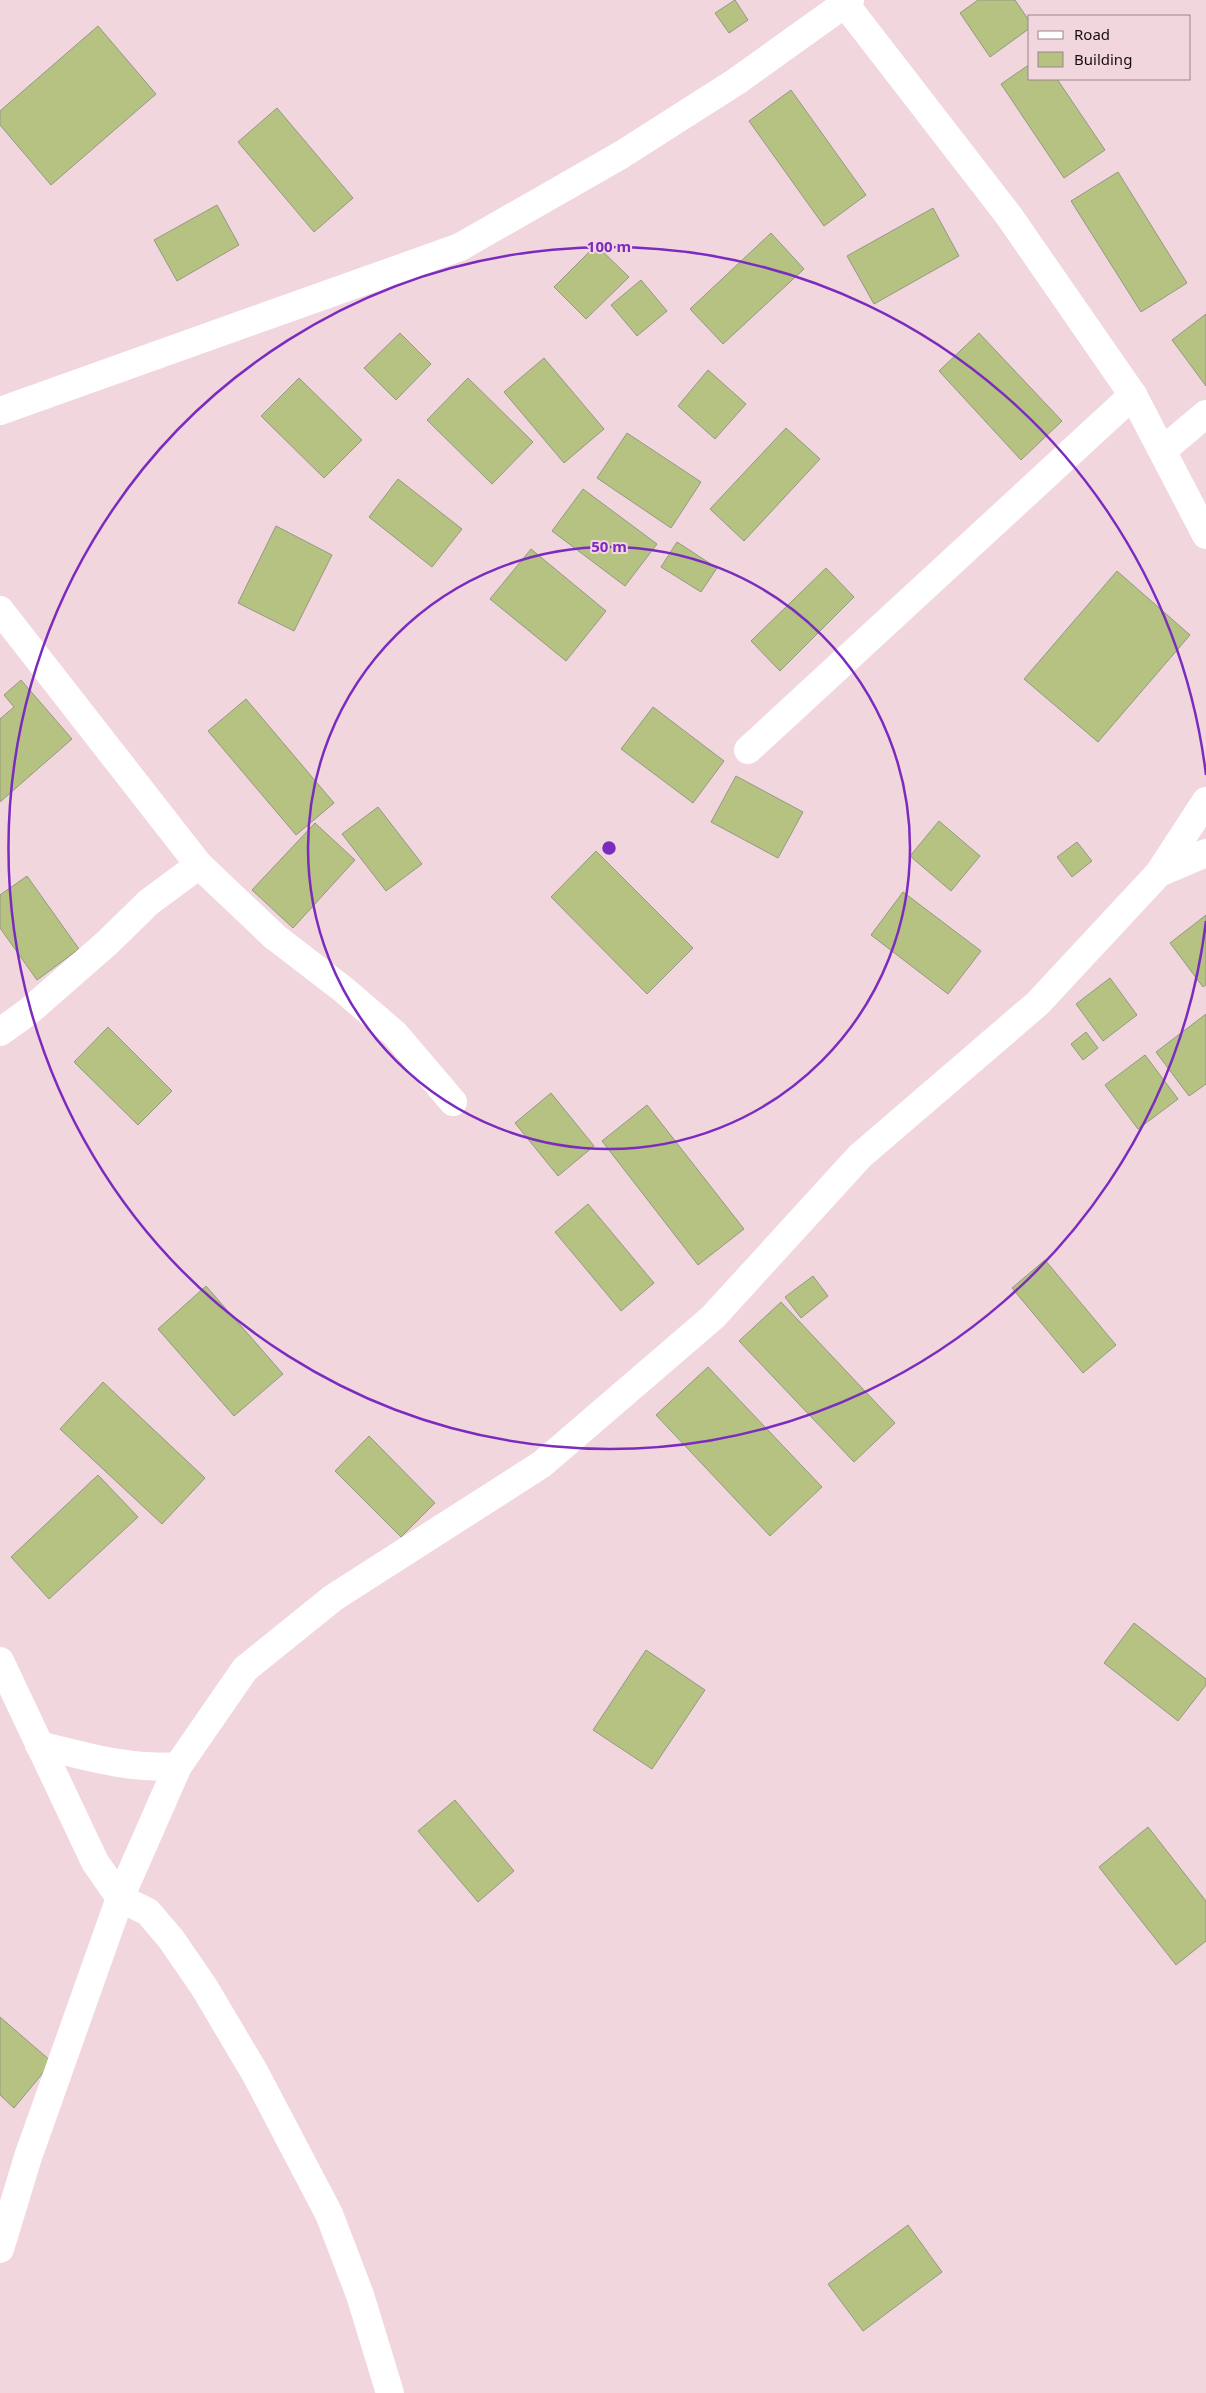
<svg xmlns="http://www.w3.org/2000/svg" width="1206" height="2393" viewBox="0 0 1206 2393" font-family="'Noto Sans',sans-serif">
<rect width="100%" height="100%" fill="#f2d6de"/>
<!-- building -->
<g fill="#b5c281" stroke="#939982">
<path d="M 735,0 L 748,20 L 729,33 L 715,13 Z"/>
<path d="M 978,0 L 1015,0 L 1030,22 L 1030,28 L 990,57 L 960,13 Z"/>
<path d="M 98,26 L 156,94 L 51,185 L 0,125 L 0,111 Z"/>
<path d="M 1030,64 L 1030,79 L 1057,79 L 1105,150 L 1064,178 L 1001,84 Z"/>
<path d="M 791,90 L 866,195 L 824,226 L 749,121 Z"/>
<path d="M 277,108 L 353,198 L 314,232 L 238,142 Z"/>
<path d="M 1118,172 L 1187,283 L 1141,312 L 1071,201 Z"/>
<path d="M 217,205 L 239,245 L 177,281 L 154,240 Z"/>
<path d="M 933,208 L 959,256 L 874,304 L 847,256 Z"/>
<path d="M 771,233 L 804,269 L 723,344 L 690,309 Z"/>
<path d="M 596,245 L 629,277 L 586,319 L 554,287 Z"/>
<path d="M 641,280 L 667,311 L 637,336 L 611,305 Z"/>
<path d="M 1206,314 L 1206,386 L 1172,340 Z"/>
<path d="M 400,333 L 431,364 L 396,400 L 364,368 Z"/>
<path d="M 979,333 L 1062,421 L 1021,460 L 939,371 Z"/>
<path d="M 544,358 L 604,429 L 564,463 L 504,392 Z"/>
<path d="M 708,370 L 746,404 L 715,439 L 678,406 Z"/>
<path d="M 299,378 L 362,440 L 324,478 L 261,416 Z"/>
<path d="M 468,378 L 533,442 L 492,484 L 427,420 Z"/>
<path d="M 786,428 L 820,459 L 744,541 L 710,509 Z"/>
<path d="M 627,433 L 701,482 L 671,528 L 597,478 Z"/>
<path d="M 398,479 L 462,529 L 432,567 L 369,517 Z"/>
<path d="M 583,489 L 657,544 L 625,586 L 552,531 Z"/>
<path d="M 276,526 L 332,555 L 294,631 L 238,603 Z"/>
<path d="M 677,542 L 717,568 L 701,592 L 661,567 Z"/>
<path d="M 531,549 L 606,611 L 566,661 L 490,599 Z"/>
<path d="M 826,568 L 854,597 L 780,671 L 751,641 Z"/>
<path d="M 1117,571 L 1190,635 L 1098,742 L 1024,679 Z"/>
<path d="M 21,680 L 72,739 L 0,802 L 0,719 L 14,707 L 4,695 Z"/>
<path d="M 246,699 L 334,803 L 296,835 L 208,731 Z"/>
<path d="M 653,707 L 724,761 L 693,803 L 621,749 Z"/>
<path d="M 736,776 L 803,812 L 778,858 L 711,822 Z"/>
<path d="M 378,807 L 422,864 L 386,891 L 342,834 Z"/>
<path d="M 939,821 L 980,856 L 951,891 L 910,856 Z"/>
<path d="M 315,823 L 355,860 L 293,928 L 252,890 Z"/>
<path d="M 1077,842 L 1092,861 L 1072,877 L 1057,857 Z"/>
<path d="M 596,851 L 693,948 L 647,994 L 551,897 Z"/>
<path d="M 27,876 L 79,949 L 37,980 L 0,928 L 0,895 Z"/>
<path d="M 903,892 L 981,951 L 948,994 L 871,935 Z"/>
<path d="M 1206,915 L 1206,985 L 1203,987 L 1170,943 Z"/>
<path d="M 1110,978 L 1137,1015 L 1103,1041 L 1076,1004 Z"/>
<path d="M 1206,1014 L 1206,1084 L 1189,1096 L 1156,1052 Z"/>
<path d="M 108,1027 L 172,1091 L 138,1125 L 74,1062 Z"/>
<path d="M 1086,1032 L 1098,1048 L 1083,1060 L 1071,1044 Z"/>
<path d="M 1145,1055 L 1178,1099 L 1138,1129 L 1105,1085 Z"/>
<path d="M 551,1093 L 594,1146 L 558,1176 L 515,1123 Z"/>
<path d="M 647,1105 L 744,1229 L 698,1265 L 602,1141 Z"/>
<path d="M 588,1204 L 654,1283 L 621,1311 L 555,1232 Z"/>
<path d="M 1045,1260 L 1116,1345 L 1083,1373 L 1012,1288 Z"/>
<path d="M 813,1276 L 828,1296 L 801,1318 L 785,1297 Z"/>
<path d="M 206,1286 L 283,1374 L 234,1416 L 158,1329 Z"/>
<path d="M 781,1302 L 895,1423 L 854,1462 L 739,1341 Z"/>
<path d="M 708,1367 L 822,1487 L 770,1536 L 656,1415 Z"/>
<path d="M 103,1382 L 205,1478 L 162,1524 L 60,1429 Z"/>
<path d="M 369,1436 L 435,1503 L 401,1537 L 335,1471 Z"/>
<path d="M 98,1475 L 138,1517 L 49,1599 L 11,1557 Z"/>
<path d="M 1134,1623 L 1206,1679 L 1206,1685 L 1178,1721 L 1104,1663 Z"/>
<path d="M 646,1650 L 705,1690 L 652,1769 L 593,1730 Z"/>
<path d="M 455,1800 L 514,1871 L 478,1902 L 418,1831 Z"/>
<path d="M 1148,1827 L 1206,1901 L 1206,1941 L 1176,1965 L 1099,1867 Z"/>
<path d="M 0,2017 L 52,2062 L 14,2108 L 0,2095 Z"/>
<path d="M 908,2225 L 942,2272 L 863,2331 L 828,2284 Z"/>
</g>
<g fill="none" stroke-linecap="round" stroke-linejoin="round">
<!-- minor -->
<g stroke="#fff" stroke-width="28">
<path d="M 842,0 L 1009,216 L 1133,395 L 1206,535"/>
<path d="M 0,411 L 460,247 L 621,155 L 737,81 L 850,0"/>
<path d="M 1163,450 L 1206,414"/>
<path d="M 0,610 L 199,865 L 275,937 L 344,990 L 395,1034 L 453,1102"/>
<path d="M 748,750 L 1133,395"/>
<path d="M 1159,873 L 1206,801"/>
<path d="M 0,1032 L 28,1012 L 107,943 L 149,902 L 199,865"/>
<path d="M 0,1661 L 95,1862 L 120,1898 L 148,1912 L 171,1939 L 204,1987 L 255,2073 L 329,2214 L 360,2295 L 390,2393"/>
<path d="M 39,1745 C 85,1756 130,1770 178,1766"/>
<path d="M 0,2249 L 28,2157 L 120,1898 L 178,1766 L 245,1669 L 333,1598 L 542,1464 L 713,1317 L 860,1156 L 1038,1003 L 1159,873 L 1206,853"/>
</g>
</g>
<!-- distance rings -->
<g fill="none" stroke="#7b2cbf" stroke-width="2.5">
<circle cx="609" cy="848" r="301"/>
<path d="M1206 921A601 601 0 1 1 1206 775"/>
</g>
<circle cx="609" cy="848" r="8" fill="#7b2cbf" stroke="#f2d6de" stroke-width="2.5"/>
<g font-size="15" text-anchor="middle" font-weight="bold" fill="#7b2cbf" stroke="#f2d6de" stroke-width="4" stroke-linejoin="round" paint-order="stroke">
<text x="609" y="252">100 m</text>
<text x="609" y="552">50 m</text>
</g>
<!-- legend -->
<rect x="1028" y="15" width="162" height="65" fill="#f2d6de" stroke="#9a868c"/>
<rect x="1038" y="31" width="25" height="8" fill="#ffffff" stroke="#9a868c"/>
<text x="1074" y="40" font-size="15" fill="#170e11">Road</text>
<rect x="1038" y="52" width="25" height="15" fill="#b5c281" stroke="#9a868c"/>
<text x="1074" y="65" font-size="15" fill="#170e11">Building</text>
</svg>
